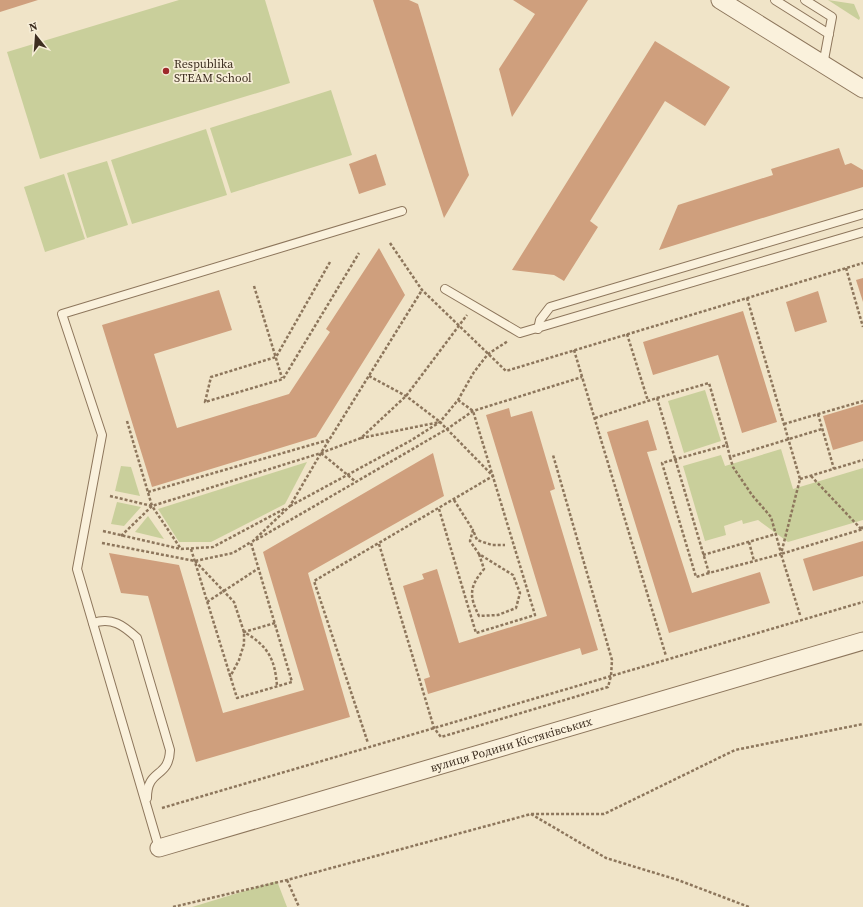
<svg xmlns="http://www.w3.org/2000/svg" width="863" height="907" viewBox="0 0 863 907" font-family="'Source Serif 4',serif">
<rect width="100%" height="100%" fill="#f0e4c8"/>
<!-- green -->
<g fill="#c9cf9b">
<path d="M 179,0 L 265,0 L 290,83 L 40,159 L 7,52 Z"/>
<path d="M 828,0 L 854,4 L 860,18 L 859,20 Z"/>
<path d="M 331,90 L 352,155 L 231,193 L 210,128 Z"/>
<path d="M 206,129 L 227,195 L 132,224 L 111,160 Z"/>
<path d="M 107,161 L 128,225 L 87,238 L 67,173 Z"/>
<path d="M 64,174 L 85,239 L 45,252 L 24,187 Z"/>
<path d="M 705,390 L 721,441 L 684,453 L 668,401 Z"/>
<path d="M 781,449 L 793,489 L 863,468 L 863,520 L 788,542 L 758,520 L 743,524 L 742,520 L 724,526 L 726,535 L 705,541 L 683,466 L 721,455 L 725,466 Z"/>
<path d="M 307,462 L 285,504 L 211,542 L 179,542 L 158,509 Z"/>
<path d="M 121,466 L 131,467 L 140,496 L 115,491 Z"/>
<path d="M 117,502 L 141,507 L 124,526 L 111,524 Z"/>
<path d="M 148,516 L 164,539 L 135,532 Z"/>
<path d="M 277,881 L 287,907 L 192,907 Z"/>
</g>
<!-- building -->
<g fill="#cf9f7d">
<path d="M 0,0 L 38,0 L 0,12 Z"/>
<path d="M 373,0 L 409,0 L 418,4 L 469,175 L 444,218 Z"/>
<path d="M 513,0 L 588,0 L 512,117 L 499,69 L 535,14 Z"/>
<path d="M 655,41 L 730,87 L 705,126 L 665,101 L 590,221 L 598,227 L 564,281 L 554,275 L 512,270 Z"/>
<path d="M 839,148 L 845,165 L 851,163 L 863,170 L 863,187 L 659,250 L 678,205 L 773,175 L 771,169 Z"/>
<path d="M 376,154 L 386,185 L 359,194 L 349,164 Z"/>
<path d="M 379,248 L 405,295 L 316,437 L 152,487 L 102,325 L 219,290 L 232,330 L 154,354 L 177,428 L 289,394 L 330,332 L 326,329 Z"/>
<path d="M 863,278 L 863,302 L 856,280 Z"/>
<path d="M 818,291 L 827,322 L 795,332 L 786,302 Z"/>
<path d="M 743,311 L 777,422 L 742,433 L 718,355 L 653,375 L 643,342 Z"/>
<path d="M 863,404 L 863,441 L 833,450 L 823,416 Z"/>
<path d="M 509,408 L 511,417 L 532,411 L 555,489 L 550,491 L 598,650 L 582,655 L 580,648 L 428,694 L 424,679 L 430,677 L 403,586 L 424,579 L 422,574 L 437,569 L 459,643 L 547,616 L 486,415 Z"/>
<path d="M 648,420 L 657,450 L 647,452 L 692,593 L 760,572 L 770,603 L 669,633 L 607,432 Z"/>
<path d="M 433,453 L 444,496 L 308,573 L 350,717 L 196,762 L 148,596 L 121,593 L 109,553 L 179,565 L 223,713 L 304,690 L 263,552 Z"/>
<path d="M 863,541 L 863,576 L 813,591 L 803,559 Z"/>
</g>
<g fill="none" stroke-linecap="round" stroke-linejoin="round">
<!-- lane casing -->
<g stroke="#8d765c" stroke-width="10">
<g id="lane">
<path d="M 775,0 L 829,34"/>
<path d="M 805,0 L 832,17 L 823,65"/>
<path d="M 445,289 L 520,333 L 863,232"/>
<path d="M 538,329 L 540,320 L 550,307 L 863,214"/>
<path d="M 93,623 C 112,617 123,625 137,638 L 170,750 C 169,779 147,768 147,798"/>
<path d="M 159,848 L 77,569 L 102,435 L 62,314 L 402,211"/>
</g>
</g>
<!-- street casing -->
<g stroke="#8d765c" stroke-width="19">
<g id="street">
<path d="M 720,0 L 863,89"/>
<path id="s1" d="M 159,848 L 863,641"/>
</g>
</g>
<!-- path -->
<g stroke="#8d765c" stroke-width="2.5" stroke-dasharray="3 2" stroke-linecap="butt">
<path d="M 390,243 L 422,290 L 506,371 L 863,263"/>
<path d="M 330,262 L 276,357 L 211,377 L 205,402 L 283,379 L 359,253"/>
<path d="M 846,268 L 863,327"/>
<path d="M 254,286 L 282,378"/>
<path d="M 747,298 L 800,479 L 781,554"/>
<path d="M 627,334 L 648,401"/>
<path d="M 574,350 L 666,656"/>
<path d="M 369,376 L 406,396 L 439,421"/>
<path d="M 657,398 L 709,383 L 727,445"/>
<path d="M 818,414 L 834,469"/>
<path d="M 595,418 L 657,398 L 709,573 L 781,554"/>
<path d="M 127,421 L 152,506"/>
<path d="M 784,424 L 863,401"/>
<path d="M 361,438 L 440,422 L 493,476 L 314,581 L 368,743"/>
<path d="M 321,453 L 356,482"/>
<path d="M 730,457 L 733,467 L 752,495 L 771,517 L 781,553"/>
<path d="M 811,476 L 862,530 L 863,525"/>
<path d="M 800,479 L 863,460"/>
<path d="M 148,492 L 328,440"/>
<path d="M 110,496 L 152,506 L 321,453 L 361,438 L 406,396 L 467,315"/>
<path d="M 454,500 L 473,530"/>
<path d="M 290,506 L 410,441 L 440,422 L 458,400 L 474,372 L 488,354 L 508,341"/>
<path d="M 439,509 L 476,633 L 535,615 L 473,411 L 458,400"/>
<path d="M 103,531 L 181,549 L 213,547 L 286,508"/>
<path d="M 121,536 L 152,506 L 181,549"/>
<path d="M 256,540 L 447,429 L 473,411 L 582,377"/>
<path d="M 749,542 L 754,561"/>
<path d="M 102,543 L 195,561 L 233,553 L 251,542"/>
<path d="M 379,544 L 434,728 L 441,737 L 608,687 L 611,676 L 612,660 L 553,455"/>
<path d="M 191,549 L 237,698 L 292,682 L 251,543 L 290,506 L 321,453 L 422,290"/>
<path d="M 479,554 L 484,569 C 469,587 469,596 479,616 L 498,615 L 516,608 L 520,593 L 513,575 L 479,554 L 470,541 L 473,530 L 477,540 L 492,545 L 505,545"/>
<path d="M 703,555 L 776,534"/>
<path d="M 195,561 L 234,602 L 244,632 L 244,644 L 239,660 L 230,677"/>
<path d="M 709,573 L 696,577 L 662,463 L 727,445 L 730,457 L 822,429"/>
<path d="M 207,602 L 259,568"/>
<path d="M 800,615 L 781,554 L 863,529"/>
<path d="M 275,623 L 244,632 C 268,646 275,659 277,686"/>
<path d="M 162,808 L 863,602"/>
<path d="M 531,814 L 606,858 L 678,880 L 749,907"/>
<path d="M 287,880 L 299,907"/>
<path d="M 173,907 L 287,880 L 531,814 L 604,814 L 735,750 L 863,724"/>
</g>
<!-- lane -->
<use href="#lane" stroke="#faf1dc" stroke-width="8"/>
<!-- street -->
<use href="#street" stroke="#faf1dc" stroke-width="17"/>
</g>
<!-- markers -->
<circle fill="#9e2a2b" stroke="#f7eed8" stroke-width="1.5" cx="166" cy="71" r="4"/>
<g text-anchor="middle" stroke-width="3.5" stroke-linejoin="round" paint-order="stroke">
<!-- poi labels -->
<g font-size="12" fill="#3d2e20" stroke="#f7eed8" text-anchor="start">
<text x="174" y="68">Respublika<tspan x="174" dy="14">STEAM School</tspan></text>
</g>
<!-- street labels -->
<g font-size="12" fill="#3d2e20" stroke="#f7eed8">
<text dy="4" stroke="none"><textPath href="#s1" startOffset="367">вулиця Родини Кістяківських</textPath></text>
</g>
</g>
<!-- north arrow -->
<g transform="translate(36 36) rotate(343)" stroke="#f7eed8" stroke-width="3" paint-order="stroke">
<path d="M0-3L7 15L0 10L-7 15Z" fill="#3d2e20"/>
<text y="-6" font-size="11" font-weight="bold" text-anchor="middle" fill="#3d2e20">N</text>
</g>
</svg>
